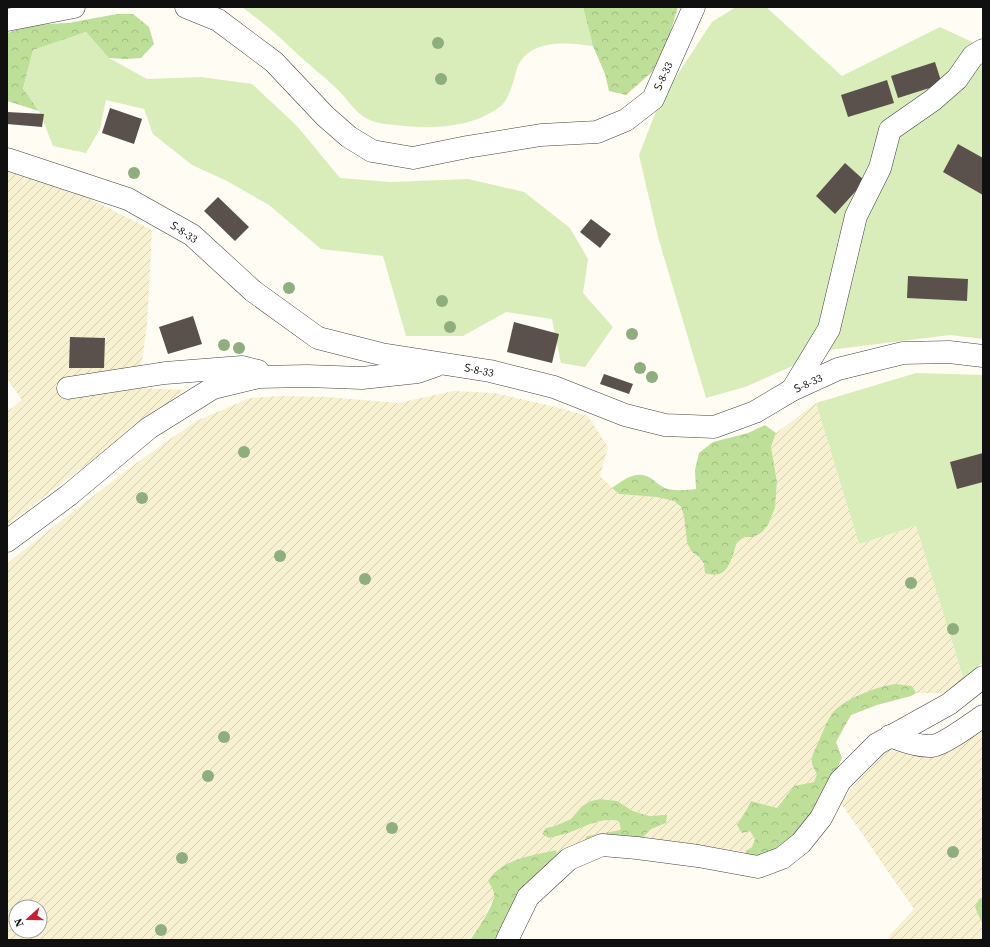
<svg xmlns="http://www.w3.org/2000/svg" width="990" height="947" viewBox="0 0 990 947" font-family="'Source Serif 4','Noto Sans Armenian',serif">
<defs>
<pattern id="farmland-furrows" width="10" height="10" patternUnits="userSpaceOnUse"><rect width="10" height="10" fill="#f8f1d1"/><path d="M-1 1l2-2M0 10L10 0M9 11l2-2" fill="none" stroke="#d4ceb2"/></pattern>
<pattern id="forest-crowns" width="20" height="18" patternUnits="userSpaceOnUse"><rect width="20" height="18" fill="#bddf98"/><path d="M2 6a3 3 0 1 1 6 0M12 15a3 3 0 1 1 6 0" fill="none" stroke="#a1be82"/></pattern>
</defs>
<rect width="100%" height="100%" fill="#fffcf4"/>
<!-- farmland -->
<g fill="url(#farmland-furrows)" fill-rule="evenodd">
<path d="M 7,167 L 80,194 L 152,230 L 147,326 L 138,388 L 185,390 L 7,525 L 7,412 L 22,400 L 7,379 Z"/>
<path d="M 453,391 L 494,393 L 552,406 L 588,416 L 608,447 L 600,476 L 619,494 L 656,497 L 674,501 L 681,507 L 684,516 L 687,543 L 692,552 L 699,557 L 704,564 L 728,567 L 737,542 L 745,537 L 754,537 L 768,525 L 775,508 L 777,482 L 771,447 L 776,433 L 816,403 L 859,544 L 916,526 L 964,680 L 947,693 L 916,693 L 912,686 L 852,699 L 812,767 L 818,774 L 814,783 L 794,786 L 777,808 L 751,801 L 747,809 L 737,825 L 751,831 L 755,839 L 752,847 L 745,852 L 643,837 L 649,830 L 666,823 L 649,816 L 633,811 L 617,801 L 600,799 L 591,801 L 582,806 L 571,819 L 555,826 L 546,828 L 567,833 L 592,823 L 610,819 L 619,821 L 622,830 L 582,844 L 558,859 L 556,851 L 489,881 L 493,889 L 494,897 L 482,922 L 469,940 L 7,940 L 7,563 L 128,469 L 196,421 L 250,398 L 279,396 L 328,397 L 398,403 ZM 16,907 L 40,907 L 40,931 L 16,931 Z"/>
<path d="M 983,729 L 983,940 L 888,940 L 889,936 L 914,909 L 840,802 L 889,746 L 907,749 L 929,757 Z"/>
</g>
<!-- grass -->
<g fill="#d8edba">
<path d="M 242,7 L 583,7 L 593,46 C 566,42 525,38 516,72 C 513,82 510,97 502,105 C 473,129 430,129 395,125 C 385,124 374,123 366,118 C 356,113 348,100 340,92 C 329,81 316,70 304,60 C 284,41 264,23 242,7 Z"/>
<path d="M 736,7 L 766,7 L 842,76 L 940,27 L 983,47 L 983,339 L 950,335 L 829,350 L 745,387 L 706,398 L 658,237 L 639,155 L 660,101 L 712,22 Z"/>
<path d="M 86,32 L 109,58 L 147,79 L 201,77 L 252,84 L 297,126 L 340,178 L 391,182 L 468,179 L 524,192 L 570,228 L 588,259 L 583,293 L 613,327 L 585,367 L 561,363 L 552,319 L 506,312 L 463,336 L 406,336 L 383,256 L 321,249 L 269,205 L 227,181 L 192,165 L 153,134 L 144,109 L 106,100 L 100,129 L 86,153 L 53,146 L 39,111 L 23,90 L 33,50 Z"/>
<path d="M 916,373 L 983,375 L 983,662 L 964,680 L 916,526 L 859,544 L 816,403 Z"/>
</g>
<!-- forest -->
<g fill="url(#forest-crowns)">
<path d="M 583,7 L 678,7 L 668,40 L 652,72 L 626,95 L 609,91 L 605,74 L 593,46 Z"/>
<path d="M 117,14 L 133,14 L 149,27 L 154,44 L 141,58 L 126,59 L 109,58 L 86,32 L 33,50 L 23,89 L 39,111 L 7,101 L 7,33 L 32,25 L 68,23 Z"/>
<path d="M 765,425 L 776,433 L 771,447 L 777,482 L 775,508 L 768,525 L 762,532 L 754,537 L 745,537 L 737,542 C 731,559 729,581 705,573 L 704,564 L 699,557 L 692,552 L 687,543 L 684,516 L 681,507 L 674,501 L 656,497 L 619,494 L 612,488 C 625,479 637,469 652,479 C 657,483 661,487 668,489 C 677,491 687,490 696,489 L 695,470 L 699,453 L 713,442 L 748,433 Z"/>
<path d="M 895,684 L 912,686 L 916,693 L 911,696 L 877,705 L 851,715 L 836,742 L 842,758 C 830,784 815,822 794,840 C 787,846 761,855 752,859 L 745,852 L 752,847 L 755,839 L 750,831 L 742,833 L 737,825 L 747,809 L 751,801 L 777,808 L 794,786 L 814,782 L 817,774 C 808,761 812,756 818,743 C 822,734 826,723 831,715 C 842,699 876,687 895,684 Z"/>
<path d="M 600,799 L 617,801 L 633,811 L 649,816 L 667,815 L 666,823 L 649,830 L 643,837 L 635,840 L 582,844 L 587,836 L 621,830 L 619,821 C 600,817 585,827 568,833 C 562,835 555,836 549,838 L 542,834 L 546,828 L 555,826 L 571,819 L 582,806 L 591,801 Z"/>
<path d="M 556,850 L 558,859 L 510,940 L 470,940 C 476,932 494,905 494,896 C 494,890 491,886 488,881 C 503,858 532,856 556,850 Z"/>
<path d="M 983,898 L 983,925 L 975,907 L 979,899 Z"/>
</g>
<!-- building -->
<g fill="#5a504c">
<path d="M 935,62 L 942,84 L 898,98 L 891,76 Z"/>
<path d="M 887,80 L 894,103 L 848,117 L 841,95 Z"/>
<path d="M 110,108 L 142,119 L 134,144 L 102,133 Z"/>
<path d="M 7,112 L 44,114 L 42,127 L 7,124 Z"/>
<path d="M 958,144 L 983,158 L 983,195 L 943,172 Z"/>
<path d="M 845,163 L 865,181 L 835,214 L 816,196 Z"/>
<path d="M 218,197 L 249,227 L 235,241 L 204,211 Z"/>
<path d="M 591,219 L 611,234 L 600,248 L 580,232 Z"/>
<path d="M 908,276 L 968,279 L 967,301 L 907,298 Z"/>
<path d="M 193,316 L 202,344 L 168,354 L 159,327 Z"/>
<path d="M 514,322 L 559,334 L 552,363 L 507,352 Z"/>
<path d="M 70,337 L 105,338 L 104,368 L 69,368 Z"/>
<path d="M 604,374 L 633,384 L 629,394 L 600,384 Z"/>
<path d="M 983,453 L 983,482 L 957,489 L 950,462 Z"/>
</g>
<g fill="none" stroke-linecap="round" stroke-linejoin="round">
<!-- minor casing -->
<g stroke="#434343" stroke-width="23">
<g id="minor">
<path d="M 186,7 L 218,20 L 274,62 L 325,116 L 349,137 L 372,151 L 413,158 L 467,147 L 541,135 L 597,132 L 626,120 L 653,99 L 694,7"/>
<path d="M 7,20 L 74,7"/>
<path d="M 7,159 L 128,199 L 192,235 L 253,291 L 318,338 L 381,354 L 490,371 L 554,387 L 625,415 L 665,425 L 714,427 L 755,412 L 792,390 L 838,369 L 903,353 L 949,352 L 983,356"/>
<path d="M 68,388 L 165,373 L 242,367 L 258,371"/>
<path d="M 792,390 L 829,329 L 856,216 L 880,168 L 890,130 L 933,100 L 957,79 L 973,56 L 983,50"/>
<path d="M 7,541 L 69,495 L 149,428 L 213,388 L 259,377 L 307,376 L 362,378 L 418,372 L 435,366"/>
<path d="M 890,736 C 904,741 918,747 932,746 C 943,745 973,723 983,716"/>
<path d="M 507,940 L 528,897 L 569,859 L 602,845 L 637,848 L 698,856 L 758,867 L 782,858 L 801,843 L 821,818 L 840,781 L 877,744 L 949,704 L 983,677"/>
</g>
</g>
<!-- minor -->
<use href="#minor" stroke="#fff" stroke-width="22"/>
</g>
<!-- trees -->
<g fill="#8fae7d">
<circle cx="438" cy="43" r="6"/>
<circle cx="441" cy="79" r="6"/>
<circle cx="134" cy="173" r="6"/>
<circle cx="289" cy="288" r="6"/>
<circle cx="442" cy="301" r="6"/>
<circle cx="450" cy="327" r="6"/>
<circle cx="632" cy="334" r="6"/>
<circle cx="224" cy="345" r="6"/>
<circle cx="239" cy="348" r="6"/>
<circle cx="640" cy="368" r="6"/>
<circle cx="652" cy="377" r="6"/>
<circle cx="244" cy="452" r="6"/>
<circle cx="142" cy="498" r="6"/>
<circle cx="280" cy="556" r="6"/>
<circle cx="365" cy="579" r="6"/>
<circle cx="911" cy="583" r="6"/>
<circle cx="953" cy="629" r="6"/>
<circle cx="224" cy="737" r="6"/>
<circle cx="208" cy="776" r="6"/>
<circle cx="392" cy="828" r="6"/>
<circle cx="953" cy="852" r="6"/>
<circle cx="182" cy="858" r="6"/>
<circle cx="161" cy="930" r="6"/>
</g>
<g text-anchor="middle" stroke-width="4" stroke-linejoin="round" paint-order="stroke">
<!-- street labels -->
<g font-size="11" fill="#101010" stroke="#fff">
<text transform="translate(663 76) rotate(-66)" y="4">Տ-8-33</text>
<text transform="translate(184 232) rotate(33)" y="4">Տ-8-33</text>
<text transform="translate(479 370) rotate(11)" y="4">Տ-8-33</text>
<text transform="translate(808 383) rotate(-25)" y="4">Տ-8-33</text>
</g>
</g>
<!-- border -->
<rect width="990" height="947" fill="none" stroke="#101010" stroke-width="16"/>
<!-- north arrow -->
<g transform="translate(28 919) rotate(249)"><circle r="19" fill="#ffffff" stroke="#9f9f9f"/>
<path d="M0-3L7 15L0 10L-7 15Z" fill="#cb1e34"/>
<text y="-6" font-size="11" font-weight="bold" text-anchor="middle" fill="#101010">N</text>
</g>
</svg>
